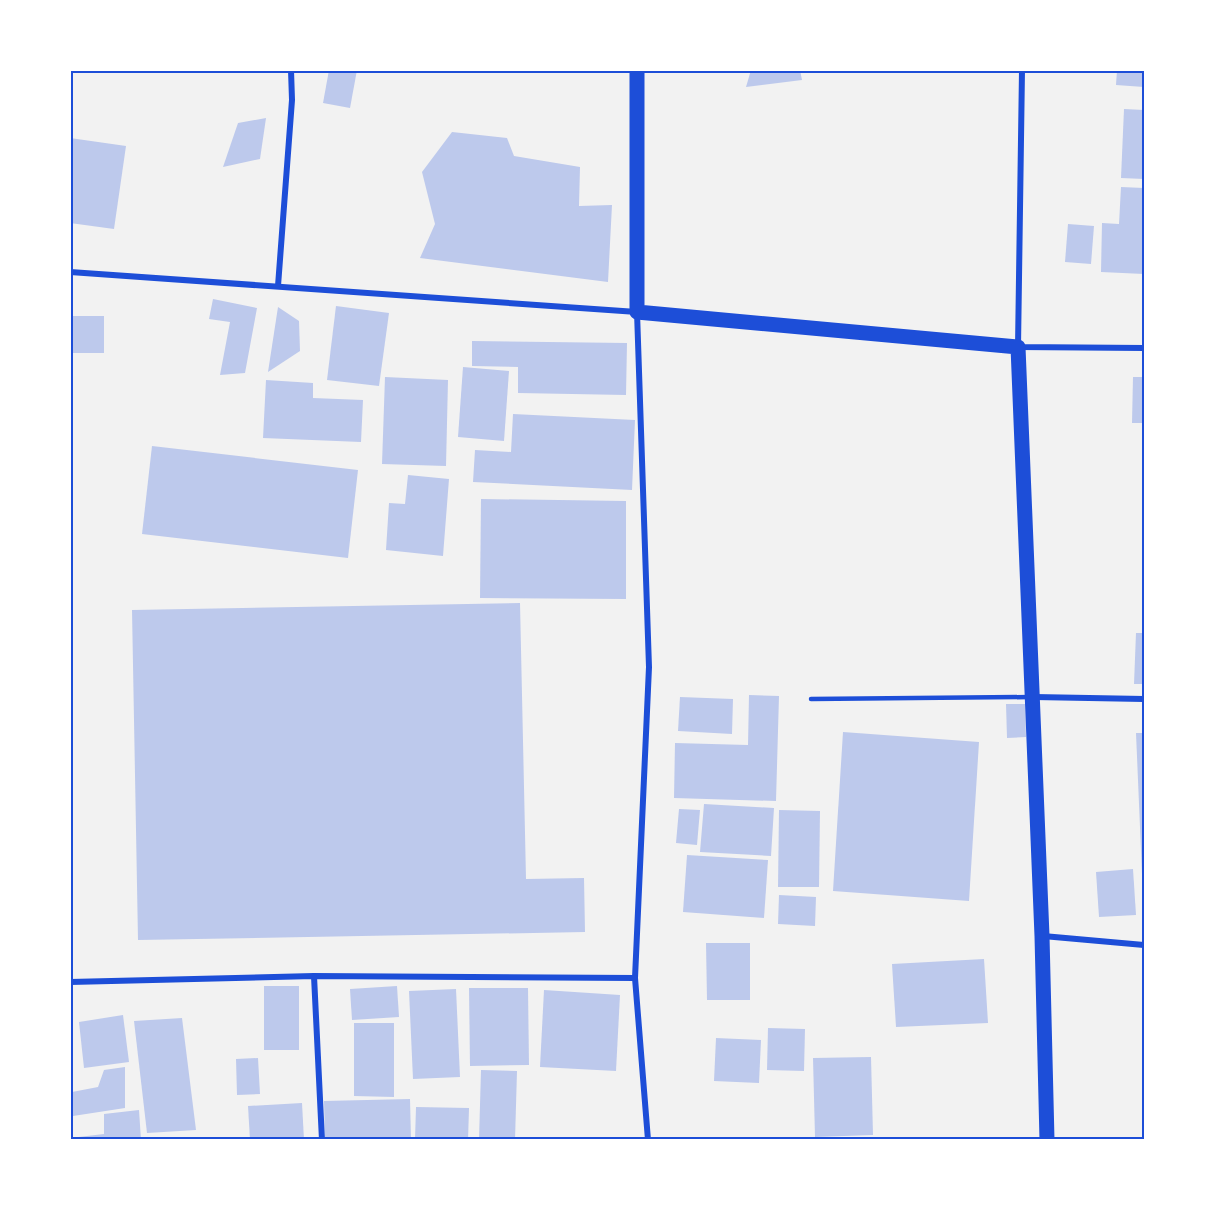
<svg xmlns="http://www.w3.org/2000/svg" width="1215" height="1210" viewBox="0 0 1215 1210" font-family="'Asap Condensed',sans-serif">
<rect width="100%" height="100%" fill="#f2f2f2"/>
<!-- building -->
<g fill="#bdc9ec">
<path d="M 329,70 L 357,70 L 350,108 L 323,103 Z"/>
<path d="M 751,70 L 800,70 L 802,80 L 746,87 Z"/>
<path d="M 1117,70 L 1144,70 L 1144,87 L 1116,85 Z"/>
<path d="M 1124,109 L 1144,110 L 1144,179 L 1121,178 Z"/>
<path d="M 266,118 L 260,159 L 223,167 L 238,123 Z"/>
<path d="M 452,132 L 507,138 L 514,156 L 580,167 L 579,206 L 612,205 L 608,282 L 420,258 L 435,224 L 422,172 Z"/>
<path d="M 70,138 L 126,146 L 114,229 L 70,223 Z"/>
<path d="M 1121,187 L 1144,188 L 1144,274 L 1101,272 L 1102,223 L 1119,224 Z"/>
<path d="M 1068,224 L 1094,226 L 1091,264 L 1065,262 Z"/>
<path d="M 213,299 L 257,308 L 245,373 L 220,375 L 230,322 L 209,319 Z"/>
<path d="M 336,306 L 389,313 L 379,386 L 327,380 Z"/>
<path d="M 278,307 L 299,321 L 300,351 L 268,372 Z"/>
<rect x="70" y="316" width="34" height="37"/>
<path d="M 472,341 L 627,343 L 626,395 L 518,393 L 518,367 L 472,366 Z"/>
<path d="M 463,367 L 509,371 L 504,441 L 458,437 Z"/>
<path d="M 385,377 L 448,380 L 446,466 L 382,464 Z"/>
<path d="M 1133,377 L 1144,377 L 1144,423 L 1132,423 Z"/>
<path d="M 266,380 L 313,383 L 313,398 L 363,400 L 361,442 L 263,438 Z"/>
<path d="M 513,414 L 635,420 L 632,490 L 473,482 L 475,450 L 511,452 Z"/>
<path d="M 152,446 L 358,470 L 348,558 L 142,534 Z"/>
<path d="M 408,475 L 449,479 L 443,556 L 386,550 L 389,503 L 405,504 Z"/>
<path d="M 481,499 L 626,501 L 626,599 L 480,598 Z"/>
<path d="M 520,603 L 526,879 L 584,878 L 585,932 L 138,940 L 132,610 Z"/>
<path d="M 1136,633 L 1144,633 L 1144,684 L 1134,684 Z"/>
<path d="M 749,695 L 779,696 L 776,801 L 674,798 L 675,743 L 748,745 Z"/>
<path d="M 680,697 L 733,699 L 732,734 L 678,731 Z"/>
<path d="M 1006,704 L 1025,704 L 1026,737 L 1007,738 Z"/>
<path d="M 843,732 L 979,742 L 969,901 L 833,891 Z"/>
<path d="M 1136,733 L 1144,733 L 1144,898 L 1143,898 Z"/>
<path d="M 704,804 L 774,808 L 771,856 L 700,852 Z"/>
<path d="M 679,809 L 700,810 L 697,845 L 676,843 Z"/>
<path d="M 779,810 L 820,811 L 819,887 L 778,887 Z"/>
<path d="M 687,855 L 768,860 L 764,918 L 683,912 Z"/>
<path d="M 1133,869 L 1136,915 L 1099,917 L 1096,872 Z"/>
<path d="M 779,895 L 816,897 L 815,926 L 778,924 Z"/>
<path d="M 706,943 L 750,943 L 750,1000 L 707,1000 Z"/>
<path d="M 984,959 L 988,1023 L 896,1027 L 892,964 Z"/>
<rect x="264" y="986" width="35" height="64"/>
<path d="M 397,986 L 399,1017 L 352,1020 L 350,989 Z"/>
<path d="M 469,988 L 528,988 L 529,1065 L 470,1066 Z"/>
<path d="M 456,989 L 460,1077 L 413,1079 L 409,991 Z"/>
<path d="M 544,990 L 620,995 L 616,1071 L 540,1067 Z"/>
<path d="M 123,1015 L 129,1062 L 84,1068 L 79,1022 Z"/>
<path d="M 182,1018 L 196,1130 L 147,1133 L 134,1021 Z"/>
<path d="M 354,1023 L 394,1023 L 394,1097 L 354,1096 Z"/>
<path d="M 768,1028 L 805,1029 L 804,1071 L 767,1070 Z"/>
<path d="M 716,1038 L 761,1040 L 759,1083 L 714,1081 Z"/>
<path d="M 871,1057 L 873,1135 L 815,1137 L 813,1058 Z"/>
<path d="M 258,1058 L 260,1094 L 237,1095 L 236,1059 Z"/>
<path d="M 125,1067 L 125,1108 L 73,1116 L 72,1092 L 98,1087 L 104,1070 Z"/>
<path d="M 481,1070 L 517,1071 L 515,1140 L 479,1140 Z"/>
<path d="M 410,1099 L 411,1140 L 325,1140 L 324,1101 Z"/>
<path d="M 302,1103 L 304,1140 L 250,1140 L 248,1106 Z"/>
<path d="M 416,1107 L 469,1108 L 468,1140 L 415,1140 Z"/>
<path d="M 139,1110 L 141,1140 L 70,1140 L 70,1138 L 104,1134 L 104,1114 Z"/>
</g>
<g fill="none" stroke-linecap="round" stroke-linejoin="round">
<!-- service -->
<path stroke="#1d4ed8" stroke-width="4.5" d="M 811,699 L 1030,697"/>
<!-- minor -->
<g stroke="#1d4ed8" stroke-width="6">
<path d="M 1022,70 L 1018,347 L 1144,348"/>
<path d="M 70,272 L 637,312 L 649,667 L 635,978 L 648,1140"/>
<path d="M 278,286 L 292,100 L 291,70"/>
<path d="M 1034,697 L 1144,699"/>
<path d="M 1043,936 L 1144,945"/>
<path d="M 314,976 L 322,1140"/>
<path d="M 70,982 L 314,976 L 635,978"/>
</g>
<!-- primary -->
<path stroke="#1d4ed8" stroke-width="15" d="M 637,70 L 637,312 L 1018,347 L 1042,936 L 1047,1140"/>
</g>
<!-- border -->
<rect width="1215" height="1210" fill="none" stroke="#ffffff" stroke-width="144"/>
<rect x="72" y="72" width="1071" height="1066" fill="none" stroke="#1d4ed8" stroke-width="2"/>
</svg>
